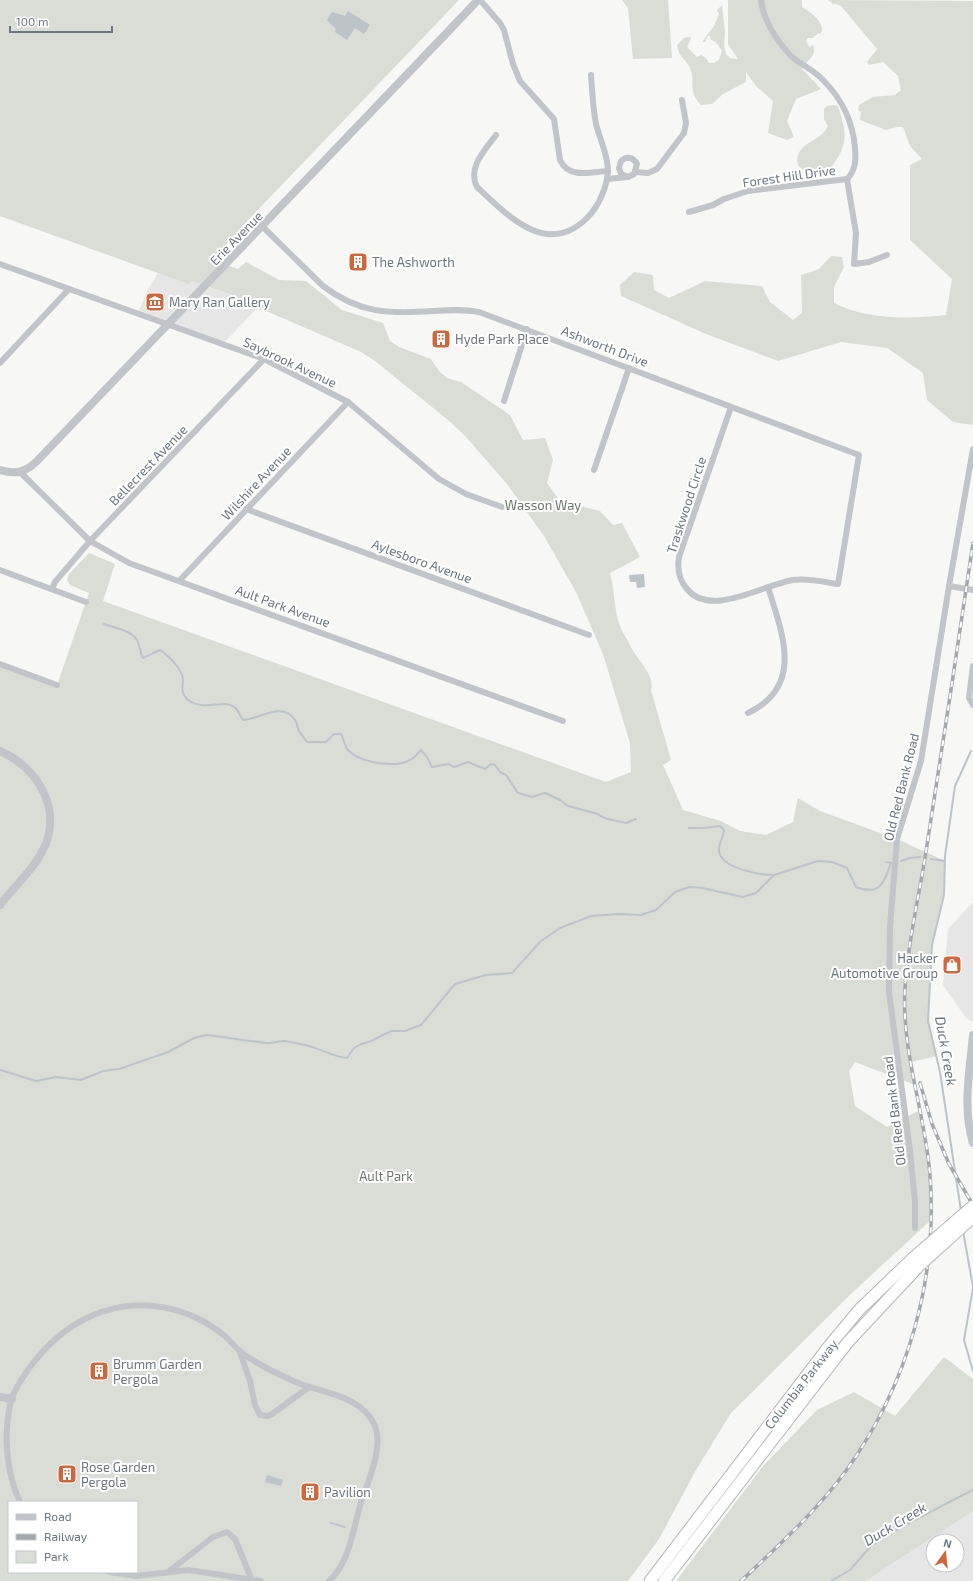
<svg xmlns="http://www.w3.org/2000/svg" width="973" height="1581" viewBox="0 0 973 1581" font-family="'Exo 2',sans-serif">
<rect width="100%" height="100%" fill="#f7f7f5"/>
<!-- built -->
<g fill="#e5e6e5" fill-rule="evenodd">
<path d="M 158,273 L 189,284 L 192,281 L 260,305 L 223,344 L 138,313 L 147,291 Z"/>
<path d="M 973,902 L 973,1022 L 966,1018 L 943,985 L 948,929 Z"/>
<path d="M 973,1501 L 973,1581 L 857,1581 ZM 933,1541 L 957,1541 L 957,1565 L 933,1565 Z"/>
</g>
<!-- green -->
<g fill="#d9ddd6" fill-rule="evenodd">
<path d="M 0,0 L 459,0 L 253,215 L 212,260 L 238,269 L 246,262 L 279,280 L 306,281 L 342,310 L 383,323 L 390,341 L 399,347 L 431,359 L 439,371 L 447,378 L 461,382 L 510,415 L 523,440 L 545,438 L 553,460 L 547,483 L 560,501 L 600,511 L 613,525 L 622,523 L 640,557 L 610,573 C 614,587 614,601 617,616 C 619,627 627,639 632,649 C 639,662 655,675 651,690 L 671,760 L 663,765 L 683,810 L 721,821 L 740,831 L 766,835 L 793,822 L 798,798 L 820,811 L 897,839 L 945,861 L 944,895 L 932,945 L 928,1021 L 937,1056 L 911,1062 L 915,1085 L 855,1062 L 849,1071 L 855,1106 L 887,1127 L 920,1110 L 930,1173 L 931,1220 L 852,1293 L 731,1413 L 696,1470 L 659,1539 L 628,1581 L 0,1581 L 0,664 L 57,685 L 89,593 L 70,585 L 67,580 L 69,574 L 89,553 L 115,564 L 103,601 L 606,782 L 631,772 L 630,743 L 603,654 L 576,592 L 544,536 L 507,484 L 466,437 L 448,420 L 375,361 L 361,352 L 264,310 L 250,309 L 232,295 L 192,281 L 189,284 L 180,281 L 0,216 ZM 9,1502 L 137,1502 L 137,1572 L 9,1572 Z"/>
<path d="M 622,0 L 668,0 L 672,58 L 633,59 L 628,8 Z"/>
<path d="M 728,0 L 802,0 L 802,7 C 811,13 822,19 822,31 L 820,34 L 819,33 L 812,38 L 808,38 L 806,41 L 809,47 L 813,45 C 818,56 806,60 802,69 L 821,89 L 796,99 L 787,121 L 794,137 L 787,140 L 768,133 L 773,101 L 756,86 L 746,72 L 746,82 L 723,94 L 712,104 L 701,105 C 686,90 697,79 689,66 C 683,57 679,57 677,45 L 684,38 L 690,37 L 691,39 L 687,47 L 697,57 L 701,55 L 706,58 L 709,63 L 714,63 L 719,60 L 722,51 L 716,42 L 711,40 L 710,36 L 708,36 L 705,42 L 702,42 L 714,26 L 719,14 L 717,10 L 722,5 L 725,32 L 724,46 L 726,54 L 730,58 L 738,59 L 728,44 Z"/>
<path d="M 828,0 L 973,1 L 973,422 L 972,425 L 953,422 L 927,400 L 923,373 L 887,348 L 841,342 L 778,361 L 706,334 L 621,296 L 620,285 L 634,272 L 653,275 L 654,290 L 669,298 L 705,281 L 762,286 L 770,302 L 793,320 L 802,313 L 801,275 L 819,269 L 831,256 L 842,257 L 844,267 L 834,287 L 834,303 C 868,320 909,319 946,315 L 952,279 L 910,240 L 910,165 L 922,159 L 910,146 L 903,127 L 897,127 L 886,130 L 860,120 L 861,112 L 858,110 L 859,105 L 873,97 L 895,95 L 901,90 L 898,76 L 883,62 L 869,65 L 867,62 L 877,49 L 841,6 L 834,3 L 834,5 Z"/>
<path d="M 833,105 L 838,106 C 845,129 850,142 834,163 C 830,169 828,173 821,177 L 805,172 L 798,165 C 793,142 821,143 828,126 L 824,119 L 824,109 L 827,106 Z"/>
<path d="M 944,1357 L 973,1379 L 973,1511 L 865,1581 L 676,1581 L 764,1465 L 817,1410 L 854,1392 L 895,1416 Z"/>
</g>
<!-- water -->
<g fill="#bcc4c9">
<path d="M 348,11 L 370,25 L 364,34 L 355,28 L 347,40 L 335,32 L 336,29 L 327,20 L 332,12 L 345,16 Z"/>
<path d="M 644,574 L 645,587 L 637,588 L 636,582 L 630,582 L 629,575 Z"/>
<path d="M 267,1475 L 283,1480 L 281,1486 L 265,1482 Z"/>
</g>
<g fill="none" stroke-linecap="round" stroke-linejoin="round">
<!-- stream -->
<g stroke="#bcc4c9" stroke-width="2">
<path d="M 104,624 C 114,628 131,630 137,640 C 141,646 139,652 143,658 L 160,650 C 168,655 182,669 183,679 C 183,687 180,692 187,699 C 204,713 223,698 234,707 C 238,709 240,716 243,720 C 260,719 282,701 295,720 C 297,722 297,726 298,729 C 300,733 304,738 307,742 L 326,742 L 334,734 L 341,734 C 343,738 345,745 347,749 C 359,763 397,769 412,759 C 415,757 418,753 421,750 L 427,757 L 432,767 L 449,764 L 454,767 L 468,762 L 485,769 L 491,764 L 495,765 L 500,772 L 506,775 L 518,793 L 532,797 L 545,793 L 560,800 L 568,806 L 598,814 C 605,821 617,820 626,823 L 636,819"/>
<path d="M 689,828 L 703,828 L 720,826 L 724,830 C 724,836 718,845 719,851 C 721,868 759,875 773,875"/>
<path d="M 931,859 L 945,861"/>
<path d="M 901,861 L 910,858 L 920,857"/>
<path d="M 0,1070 L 36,1081 L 56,1077 L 81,1080 L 103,1071 L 119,1069 L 168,1052 L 194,1038 L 207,1035 L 266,1043 C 272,1044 278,1041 284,1041 C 291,1042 299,1044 305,1045 C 320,1048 333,1057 347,1058 L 354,1048 L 361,1044 L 369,1042 L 391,1031 L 405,1031 L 421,1025 L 455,984 L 486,975 L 512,973 L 541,941 L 560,928 L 591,916 L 619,914 L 641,915 L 656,910 L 675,892 L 689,887 L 702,888 L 743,897 L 756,893 L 774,875 L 818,861 L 832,862 L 847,868 L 856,887 C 880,896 884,883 891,863 L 886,862"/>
<path d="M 961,1211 L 940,1072 L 928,1021 L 932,945 L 944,895 L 945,856 L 955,786 L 971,751"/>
<path d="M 963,1231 L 973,1287"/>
<path d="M 973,1288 L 964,1340 L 973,1371"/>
<path d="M 331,1523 L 345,1527"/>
<path d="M 831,1581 L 850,1570 L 871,1546 L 907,1524 L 973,1490"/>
</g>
<!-- motorway casing -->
<g stroke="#b4b7ba" stroke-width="13">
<g id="motorway">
<path d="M 650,1581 L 829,1346 L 860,1309 L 912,1259"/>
<path d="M 664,1581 L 848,1342 L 919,1266"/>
</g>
</g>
<!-- minor -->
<g stroke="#c1c4c8" stroke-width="6">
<path d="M 480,0 L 500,23 L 504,30 L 513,64 L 520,81 L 554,119 L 560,160 C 569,179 590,172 608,171"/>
<path d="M 496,135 C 485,150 467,168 477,187 C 507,215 547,258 587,218 C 599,206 607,187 608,171 C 608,154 600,140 596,124 C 593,108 592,91 591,75"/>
<path d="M 636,172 L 648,173 L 657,169 L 684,133 L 686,123 L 682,100"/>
<path d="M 607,179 L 628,177 L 634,174 L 637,164 C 633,157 627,156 621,161 L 619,168 L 621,174 L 628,177"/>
<path d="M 847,179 L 856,233 L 854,264 L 869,262 L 887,255"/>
<path d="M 689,212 L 713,205 L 724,199 L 748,191 L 847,179 C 856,170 856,159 855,148 C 853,122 841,98 823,80 C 814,70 801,65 791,56 C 777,41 763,20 761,0"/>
<path d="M 263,227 L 323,286 C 360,314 390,314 433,311 C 449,310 464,309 479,312 L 859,455 L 838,584 C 824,582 808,578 793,580 C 762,585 711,618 687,589 C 679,580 677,569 679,557 L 731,407"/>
<path d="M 0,264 L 264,359 L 348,402 L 439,479 L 466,494 L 502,507"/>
<path d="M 0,363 L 69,289"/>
<path d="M 504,401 L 527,329"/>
<path d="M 594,470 L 629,368"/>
<path d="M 20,472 L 90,541 L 129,563 L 563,721"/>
<path d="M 246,509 L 589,635"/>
<path d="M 0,570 L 86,602"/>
<path d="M 180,580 L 348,402"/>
<path d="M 949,586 L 973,590"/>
<path d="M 52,589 L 55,582 L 90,541 L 264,359"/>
<path d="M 0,664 L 57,685"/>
<path d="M 973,666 L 969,698 L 973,705"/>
<path d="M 748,713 C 805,686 782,633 768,587"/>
<path d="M 915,1228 L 915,1202 L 910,1151 L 889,992 L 890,927 L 897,839 L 921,761 L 949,586 L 973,449"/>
<path d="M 240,1352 L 250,1381 L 255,1405 L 260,1415 L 268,1416 L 272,1414 L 308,1388"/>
<path d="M 20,1502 C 6,1472 3,1434 11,1401 C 14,1389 23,1377 30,1367 C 62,1324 108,1298 162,1307 C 186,1311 208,1322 226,1337 C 231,1342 236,1348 241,1352 C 256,1364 274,1372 291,1380 C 318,1393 360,1394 374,1424 C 385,1447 367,1483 360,1506 C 353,1530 349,1564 329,1581"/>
<path d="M 109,1572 L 137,1576 L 188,1570 L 261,1581"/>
<path d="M 168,1572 L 213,1537 L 227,1532 L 235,1539 L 251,1578"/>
</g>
<!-- tertiary -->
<g stroke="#c1c4c8" stroke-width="8">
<path d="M 0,470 C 16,475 26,472 37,461 C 184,306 332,154 478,0"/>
<path d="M 0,751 C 39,768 64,812 42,852 C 32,871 13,888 0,905"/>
<path d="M 973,1035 C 970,1070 962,1108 973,1143"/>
<path d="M 0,1397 L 12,1399"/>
</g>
<!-- motorway -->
<use href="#motorway" stroke="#fff" stroke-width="11"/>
<!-- rail casing -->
<g stroke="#a3a8ad" stroke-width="3.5">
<g id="rail">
<path d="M 920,1083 L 932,1124 L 949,1164 L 973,1205"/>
<path d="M 741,1581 C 778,1546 818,1510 848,1468 C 908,1383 938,1279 930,1175 C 925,1112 901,1051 905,988 C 908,939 920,893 927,845 C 943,744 958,644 973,543"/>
</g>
</g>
<!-- rail -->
<use href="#rail" stroke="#fff" stroke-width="2" stroke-dasharray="6" stroke-linecap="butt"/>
<!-- motorway-bridge casing -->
<g stroke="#b4b7ba" stroke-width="13" stroke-linecap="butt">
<g id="motorway-bridge">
<path d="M 912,1259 L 973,1206"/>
<path d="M 919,1266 L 973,1217"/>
</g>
</g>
<!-- motorway-bridge -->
<use href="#motorway-bridge" stroke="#fff" stroke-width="11"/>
</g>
<!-- icons -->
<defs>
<g id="building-square" transform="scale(1)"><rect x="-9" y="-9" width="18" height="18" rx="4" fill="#cf673d" stroke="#fff"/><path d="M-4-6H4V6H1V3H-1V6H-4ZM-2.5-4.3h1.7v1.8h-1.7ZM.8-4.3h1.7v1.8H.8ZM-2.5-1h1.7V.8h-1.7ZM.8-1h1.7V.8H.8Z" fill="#fff"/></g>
<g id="museum-square" transform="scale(1)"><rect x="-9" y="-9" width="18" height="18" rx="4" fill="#cf673d" stroke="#fff"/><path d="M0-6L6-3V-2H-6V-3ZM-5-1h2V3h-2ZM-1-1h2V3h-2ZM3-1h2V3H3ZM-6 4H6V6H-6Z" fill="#fff"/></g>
<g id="shop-square" transform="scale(1)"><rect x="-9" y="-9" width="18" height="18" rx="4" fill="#cf673d" stroke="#fff"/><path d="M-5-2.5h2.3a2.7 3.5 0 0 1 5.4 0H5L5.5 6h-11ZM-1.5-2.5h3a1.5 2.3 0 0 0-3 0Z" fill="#fff"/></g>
</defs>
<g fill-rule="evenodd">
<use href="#building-square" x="358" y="262"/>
<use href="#museum-square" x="155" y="302"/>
<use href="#building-square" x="441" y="339"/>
<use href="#shop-square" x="952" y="965"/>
<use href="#building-square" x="99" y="1371"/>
<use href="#building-square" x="67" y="1474"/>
<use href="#building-square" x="310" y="1492"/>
</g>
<g text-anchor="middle" stroke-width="4" stroke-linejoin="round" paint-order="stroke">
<!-- street labels -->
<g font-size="13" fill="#6a7682" stroke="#fff">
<text transform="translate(789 176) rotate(-8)" y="5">Forest Hill Drive</text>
<text transform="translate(236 238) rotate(-46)" y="5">Erie Avenue</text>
<text transform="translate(605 346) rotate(21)" y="5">Ashworth Drive</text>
<text transform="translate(290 362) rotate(25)" y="5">Saybrook Avenue</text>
<text transform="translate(148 465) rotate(-46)" y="5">Bellecrest Avenue</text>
<text transform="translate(256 483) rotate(-47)" y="5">Wilshire Avenue</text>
<text transform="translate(686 505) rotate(-72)" y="5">Traskwood Circle</text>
<text transform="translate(422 561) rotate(20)" y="5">Aylesboro Avenue</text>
<text transform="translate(283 606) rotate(20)" y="5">Ault Park Avenue</text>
<text transform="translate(901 787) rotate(-76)" y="5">Old Red Bank Road</text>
<text transform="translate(894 1111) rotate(-97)" y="5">Old Red Bank Road</text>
<text transform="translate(801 1384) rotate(-52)" y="5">Columbia Parkway</text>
</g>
<!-- poi labels -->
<g font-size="13" fill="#6a7682" stroke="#fff" text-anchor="start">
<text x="372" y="267">The Ashworth</text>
<text x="169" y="307">Mary Ran Gallery</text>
<text x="455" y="344">Hyde Park Place</text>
<text x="938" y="963" text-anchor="end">Hacker<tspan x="938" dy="15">Automotive Group</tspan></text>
<text x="113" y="1369">Brumm Garden<tspan x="113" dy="15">Pergola</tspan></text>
<text x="81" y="1472">Rose Garden<tspan x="81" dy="15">Pergola</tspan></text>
<text x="324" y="1497">Pavilion</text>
</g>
<!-- park labels -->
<g font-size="13" fill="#6a7a68" stroke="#fff">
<text x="543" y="510">Wasson Way</text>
<text x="386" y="1181">Ault Park</text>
</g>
<!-- water labels -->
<g font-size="14" font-style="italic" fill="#66767e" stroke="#fff">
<text transform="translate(946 1051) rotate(80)" y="5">Duck Creek</text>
<text transform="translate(895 1524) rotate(-31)" y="5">Duck Creek</text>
</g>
</g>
<!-- legend -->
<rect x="8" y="1501" width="130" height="72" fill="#ffffff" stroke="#c3c8cd"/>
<rect x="16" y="1514" width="20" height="6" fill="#c1c4c8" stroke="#c3c8cd"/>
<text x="44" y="1521" font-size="12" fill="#6a7682">Road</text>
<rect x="16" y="1534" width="20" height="6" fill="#a3a8ad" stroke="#c3c8cd"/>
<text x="44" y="1541" font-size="12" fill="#6a7682">Railway</text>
<rect x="16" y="1551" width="20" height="12" fill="#d9ddd6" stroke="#c3c8cd"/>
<text x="44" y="1561" font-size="12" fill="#6a7682">Park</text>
<!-- north arrow -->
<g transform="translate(945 1553) rotate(15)"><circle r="19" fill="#ffffff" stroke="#c3c8cd"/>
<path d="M0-3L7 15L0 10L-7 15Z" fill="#cf673d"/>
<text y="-6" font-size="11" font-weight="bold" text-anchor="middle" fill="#6a7682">N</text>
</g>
<!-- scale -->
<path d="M10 26v6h102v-6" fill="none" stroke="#6a7682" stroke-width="2"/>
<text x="16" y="26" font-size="12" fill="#6a7682" stroke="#ffffff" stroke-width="3" paint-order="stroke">100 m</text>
</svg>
